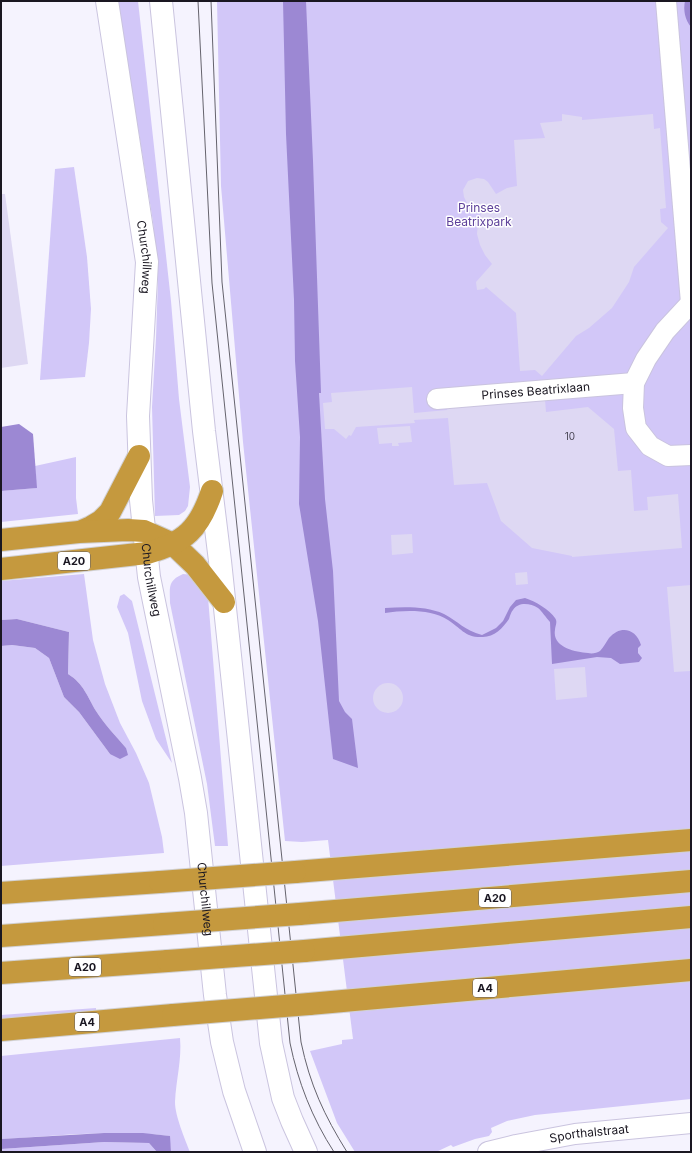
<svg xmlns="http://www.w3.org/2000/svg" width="692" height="1153" viewBox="0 0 692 1153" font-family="Inter,sans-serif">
<rect width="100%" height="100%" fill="#f5f3fe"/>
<!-- green -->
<g fill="#d2c7f8">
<path d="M 118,1 L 138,1 L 171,301 L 179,399 L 190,487 L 188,506 L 185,511 L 179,515 L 155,516 L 152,407 L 156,338 L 158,279 L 153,222 Z"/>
<path d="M 217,1 L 691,1 L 691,1099 L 535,1115 L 507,1121 L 491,1128 L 492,1132 L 489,1136 L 475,1139 L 453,1147 L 451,1145 L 436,1152 L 355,1152 L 337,1123 L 310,1051 L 342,1044 L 342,1040 L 353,1039 L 328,840 L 302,842 L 285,841 L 243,442 L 221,186 Z"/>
<path d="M 74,167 L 87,257 L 91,309 L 89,343 L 85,377 L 40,380 L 55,169 Z"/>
<path d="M 76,457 L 76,498 L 78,514 L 1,522 L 1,491 L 36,488 L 35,466 Z"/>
<path d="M 84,574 L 93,640 L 105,684 L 120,723 L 136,753 L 149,783 L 162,837 L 164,853 L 1,866 L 1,646 L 12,645 L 35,648 L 49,658 L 64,697 L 79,712 L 110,754 L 126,748 C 116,736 104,724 96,711 C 87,696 84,684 68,674 L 69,632 L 17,619 L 1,620 L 1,581 Z"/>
<path d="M 183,574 L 194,575 L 208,597 L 228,846 L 215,846 L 207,784 L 170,603 C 170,588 167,581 183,574 Z"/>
<path d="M 124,594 L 132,601 L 172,763 L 156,739 L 142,701 L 128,633 L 117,607 L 120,596 Z"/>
<path d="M 96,1008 L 96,1013 L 1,1021 L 1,1015 Z"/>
<path d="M 180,1038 C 182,1059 176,1080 175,1102 C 175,1116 185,1139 190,1152 L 171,1152 L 169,1136 C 114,1129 57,1136 1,1139 L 1,1056 Z"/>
<path d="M 104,1142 L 149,1143 L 157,1152 L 1,1152 L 1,1149 Z"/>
</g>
<!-- water -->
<g fill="#9c88d3">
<path d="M 283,1 L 306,1 L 313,161 L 321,393 L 319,393 L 325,499 L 333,571 L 339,701 L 345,712 L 352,719 L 358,768 L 333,759 L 318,621 L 299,504 L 300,437 L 295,361 L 294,300 L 286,134 Z"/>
<path d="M 685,1 L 691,1 L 691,27 C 685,20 683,10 685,1 Z"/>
<path d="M 19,424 L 33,434 L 37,488 L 1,491 L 1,427 Z"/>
<path d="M 525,598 C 535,601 550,610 555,618 C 558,622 555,626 555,630 C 552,647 575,652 588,653 C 592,654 597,653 600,651 C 604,647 606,642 609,638 C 620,625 636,628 641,645 L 638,648 L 638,653 L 642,658 L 639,662 L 620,664 L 611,658 L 597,657 L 552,664 L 550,622 C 546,618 542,611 538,608 C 530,603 518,602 513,610 C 511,612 510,616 509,619 C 503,628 494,637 483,637 C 465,638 461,628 448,620 C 432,609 404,610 385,613 L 385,608 C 405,607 426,606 444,614 C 459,622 464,630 482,635 L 496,628 L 503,621 L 510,607 L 516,600 Z"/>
<path d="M 17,619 L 69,632 L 68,674 C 84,684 87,696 96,711 C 104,724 116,736 126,748 L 128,755 L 120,759 L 110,754 L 79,712 L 64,697 L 49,658 L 35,648 L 12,645 L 1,646 L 1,620 Z"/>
<path d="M 104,1133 L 143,1133 L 170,1136 L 171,1152 L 157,1152 L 149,1143 L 104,1142 L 1,1149 L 1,1139 Z"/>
</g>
<!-- building -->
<g fill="#ded8f3">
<path d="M 562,114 L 582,117 L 582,120 L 653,114 L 654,129 L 660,128 L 666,208 L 660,209 L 661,222 L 668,228 L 634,267 L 629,282 L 612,308 L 589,328 L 576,336 L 542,376 L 535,370 L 520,371 L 516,313 L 486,287 L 484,289 L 477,290 L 476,282 L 492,264 L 485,255 L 480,245 L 477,234 L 478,222 L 482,211 L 467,203 L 464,197 L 463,190 L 468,181 L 477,178 L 484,179 L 488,182 L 496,194 L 507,188 L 517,186 L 514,140 L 545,138 L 540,123 L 562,121 Z"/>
<path d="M 1,194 L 5,194 L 28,364 L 1,368 Z"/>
<path d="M 412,387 L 414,413 L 447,410 L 448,407 L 545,400 L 546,412 L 588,407 L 614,429 L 618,471 L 631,470 L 634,511 L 648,510 L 647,497 L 678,494 L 682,548 L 572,557 L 572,556 L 532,548 L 501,521 L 487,483 L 454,485 L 448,418 L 414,420 L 415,423 L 356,427 L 351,436 L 349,435 L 346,439 L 334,429 L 325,429 L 323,403 L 332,402 L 331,393 Z"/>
<path d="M 410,426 L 412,442 L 398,443 L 399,446 L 392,446 L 392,443 L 379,444 L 377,428 Z"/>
<path d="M 412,534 L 413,553 L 392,555 L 391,535 Z"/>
<path d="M 527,572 L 528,584 L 516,585 L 515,573 Z"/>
<path d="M 691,585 L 691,671 L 674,672 L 667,587 Z"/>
<path d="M 585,667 L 587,697 L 556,700 L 554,669 Z"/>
<circle cx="388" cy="698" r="15"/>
</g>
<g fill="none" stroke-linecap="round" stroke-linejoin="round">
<!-- street casing -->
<g stroke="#cac4df" stroke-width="22">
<g id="street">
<path d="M 666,1 L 691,303"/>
<path d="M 691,303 L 665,331 L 646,359 L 634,383 L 633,408 L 636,428 L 650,446 L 668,456 L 691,455"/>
<path id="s1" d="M 437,399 L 634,383"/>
<path id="s2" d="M 488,1152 L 516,1145 L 575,1134 L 691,1123"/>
</g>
</g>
<!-- secondary casing -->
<g stroke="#cac4df" stroke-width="24">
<g id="secondary">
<path id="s3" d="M 107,1 L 147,262 L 138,416 L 141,500 L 149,577 L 190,778 L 196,813 L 215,995 L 222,1042 L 234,1091 L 255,1152"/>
<path d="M 161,1 L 204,431 L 220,561 L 271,1043 L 283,1098 L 292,1121 L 306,1152"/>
</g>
</g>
<!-- highway casing -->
<g stroke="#d1d1d3" stroke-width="24">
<g id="highway">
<path d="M 82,531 L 91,527 L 101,521 L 110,512 L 139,456"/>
<path d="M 1,540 L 79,532 L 128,530 L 144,531 L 173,544 L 195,565 L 224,602"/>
<path d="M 1,569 L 147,553 C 185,543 200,528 212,491"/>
<path d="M 295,872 L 691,840"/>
<path d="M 1,893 L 160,882"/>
<path d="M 299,914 L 691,881"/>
<path d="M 1,936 L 164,924"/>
<path d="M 304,951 L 691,917"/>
<path d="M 1,973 L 168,961"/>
<path d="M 309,1004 L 691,970"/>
<path d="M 1,1030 L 173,1015"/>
</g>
</g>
<!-- street -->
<use href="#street" stroke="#fff" stroke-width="20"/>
<!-- secondary -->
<use href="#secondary" stroke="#fff" stroke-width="22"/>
<!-- highway -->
<use href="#highway" stroke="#c5993e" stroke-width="22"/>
<!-- tram -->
<g stroke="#65636d" stroke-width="1">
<path d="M 198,1 L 212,283 L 290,1043 C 298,1082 312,1118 334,1152"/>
<path d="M 211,1 L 222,282 L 301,1042 C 310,1085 324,1115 347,1152"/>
</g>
<!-- highway-bridge casing -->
<g stroke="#d1d1d3" stroke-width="24" stroke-linecap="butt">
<g id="highway-bridge">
<path d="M 160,882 L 295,872"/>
<path d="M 164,924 L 299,914"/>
<path d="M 168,961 L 304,951"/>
<path d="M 173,1015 L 309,1004"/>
</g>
</g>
<!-- highway-bridge -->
<use href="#highway-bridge" stroke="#c5993e" stroke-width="22"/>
</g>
<g text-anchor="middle" stroke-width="3" stroke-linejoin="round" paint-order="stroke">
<!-- number labels -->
<g font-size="10" fill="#4b4756">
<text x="570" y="440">10</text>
</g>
<!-- shield labels -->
<g fill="#fff" stroke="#5f5d64" stroke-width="1">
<rect x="58" y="552" width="32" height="18" rx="3"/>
<rect x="479" y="889" width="32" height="18" rx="3"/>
<rect x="69" y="958" width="32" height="18" rx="3"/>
<rect x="473" y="979" width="24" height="18" rx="3"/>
<rect x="75" y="1013" width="24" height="18" rx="3"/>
</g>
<g font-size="11" font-weight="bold" fill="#1a1721">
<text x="74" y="565">A20</text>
<text x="495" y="902">A20</text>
<text x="85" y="971">A20</text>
<text x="485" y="992">A4</text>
<text x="87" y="1026">A4</text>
</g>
<!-- park labels -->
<g font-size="12" fill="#5d409a" stroke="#fff">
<text x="479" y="212">Prinses<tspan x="479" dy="14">Beatrixpark</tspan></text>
</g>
<!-- street labels -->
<g font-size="12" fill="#1a1721" stroke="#fff">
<text dy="4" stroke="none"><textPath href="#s3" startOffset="259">Churchillweg</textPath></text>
<text dy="4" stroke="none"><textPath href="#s1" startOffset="99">Prinses Beatrixlaan</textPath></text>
<text dy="4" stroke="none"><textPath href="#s3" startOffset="583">Churchillweg</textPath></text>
<text dy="4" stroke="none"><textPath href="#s3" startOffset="907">Churchillweg</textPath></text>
<text dy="4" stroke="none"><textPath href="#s2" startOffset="103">Sporthalstraat</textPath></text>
</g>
</g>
<!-- border -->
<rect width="692" height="1153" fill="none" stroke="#1a1721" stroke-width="4"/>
</svg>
